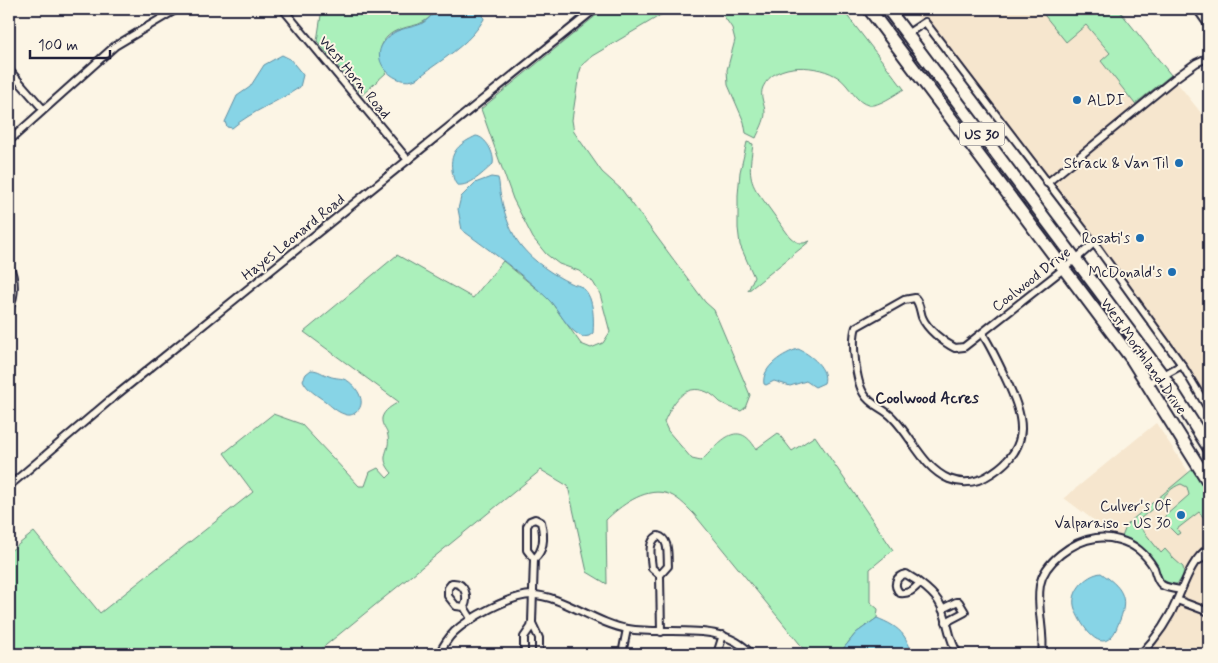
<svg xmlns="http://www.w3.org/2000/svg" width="1218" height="663" viewBox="0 0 1218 663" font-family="Mynerve,sans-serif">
<rect width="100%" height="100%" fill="#fcf5e5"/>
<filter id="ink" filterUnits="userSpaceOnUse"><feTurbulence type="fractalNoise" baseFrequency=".02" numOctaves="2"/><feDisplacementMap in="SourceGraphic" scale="10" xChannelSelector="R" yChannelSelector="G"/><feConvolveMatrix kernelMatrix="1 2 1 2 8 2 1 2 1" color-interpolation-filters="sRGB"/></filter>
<g filter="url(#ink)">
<!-- built -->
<g fill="#f6e6ce">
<path d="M 911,9 L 1043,9 L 1041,10 L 1086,25 L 1110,53 L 1101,61 L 1135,103 L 1171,75 L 1209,123 L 1209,403 L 1177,353 L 925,16 L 920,20 Z"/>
<path d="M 1156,423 L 1209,503 L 1209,545 L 1193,558 L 1179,582 L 1176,584 L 1169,583 L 1163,580 L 1155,562 L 1144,549 L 1128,539 L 1116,537 L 1064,498 Z"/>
<path d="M 1209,557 L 1209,654 L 1146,654 L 1170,625 L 1192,576 L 1198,567 Z"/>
</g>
<!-- green -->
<g fill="#abf0bb" stroke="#66897b">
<path d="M 322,9 L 438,9 C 433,13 429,19 423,22 C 417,26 408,26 401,29 C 380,35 374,56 387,72 L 362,95 L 317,41 Z"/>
<path d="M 604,9 L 671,9 L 592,56 L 582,65 L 579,74 L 572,120 L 574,132 L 602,172 L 622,190 L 705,302 L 714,310 L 750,395 L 745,408 L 741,411 C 733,409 727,406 720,402 C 716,398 712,394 707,392 C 684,382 672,404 664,422 L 668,431 L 692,459 L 701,461 C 718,445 737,416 756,449 L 778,433 L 792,451 L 815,436 L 893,550 L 870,569 L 870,602 L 878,609 L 877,618 L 856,633 L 839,654 L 808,654 L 694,514 C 686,506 676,495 665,493 C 644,488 620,506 606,520 L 607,584 L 587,572 L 568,486 L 541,470 L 315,654 L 9,654 L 9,552 L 34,532 L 100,613 L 253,492 L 224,453 L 273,414 L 301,424 L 359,486 L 365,486 L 370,472 L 378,468 L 387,478 L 392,473 C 377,456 391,452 388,436 C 387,429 381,426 382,418 C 384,410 392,406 399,402 L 304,332 L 397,255 L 473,298 L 503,261 L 549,299 L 581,344 L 591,348 L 603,343 L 610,332 L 600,294 L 593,282 L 579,271 L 559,264 L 546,254 L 533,238 L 513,199 L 481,109 Z"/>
<path d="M 719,9 L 842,9 L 904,89 C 896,94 878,107 869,105 C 857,104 849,85 839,78 C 819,64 775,61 763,87 C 759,96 765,104 765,113 C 765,121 759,131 756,138 L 746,133 L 744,122 L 728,85 L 727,70 L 735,40 L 732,28 Z"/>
<path d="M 1043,9 L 1118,9 L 1171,75 L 1135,104 L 1101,61 L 1110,53 L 1086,25 L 1066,42 L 1041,11 Z"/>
<path d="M 747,142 L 753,144 C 751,161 747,175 756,190 L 790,237 C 797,243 801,245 810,241 L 748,291 L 754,277 L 740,245 L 738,228 L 738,195 L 740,172 Z"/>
<path d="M 1193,469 L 1209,496 L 1209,524 L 1199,512 L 1177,529 L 1180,533 L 1177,535 L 1165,523 L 1165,516 L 1189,495 L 1187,487 L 1181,484 C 1172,487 1166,494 1161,500 C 1156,507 1148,512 1141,518 L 1141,521 L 1138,524 L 1161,553 L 1165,549 L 1174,559 L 1183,567 C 1185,573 1181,582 1176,584 L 1169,583 L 1163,580 L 1155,562 L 1144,549 L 1122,537 L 1127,524 Z"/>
</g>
<!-- water -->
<g fill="#87d4e6" stroke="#5f8da2">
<path d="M 438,9 L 482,9 L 484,19 C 472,40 451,54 431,68 C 427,71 421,76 416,79 C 397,88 368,62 384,42 C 396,27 405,30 421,24 C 427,21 433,14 438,9 Z"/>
<path d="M 282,55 L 290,59 L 303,75 L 300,87 C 278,102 252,111 232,128 L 227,127 L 225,122 L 237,96 L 250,87 L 264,65 Z"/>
<path d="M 476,136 C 486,137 495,154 493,164 C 484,172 470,187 457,185 C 453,180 453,176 452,170 C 449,151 461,143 476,136 Z"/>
<path d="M 491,177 L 498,178 C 500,184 499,191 501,197 C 504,214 511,233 521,246 C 534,262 552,274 570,283 C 575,285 580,285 584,289 C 594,298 594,320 593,333 L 589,336 L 583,337 C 566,330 560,310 547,298 C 521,273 491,251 462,230 L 458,209 L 461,197 L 475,183 Z"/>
<path d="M 798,349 C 810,354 829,369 824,383 L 815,387 L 806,381 L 790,386 L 774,381 L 766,385 L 764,384 C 761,367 784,353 798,349 Z"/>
<path d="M 311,370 C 319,370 322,374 329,376 C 336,379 341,377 348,381 C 358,388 368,404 355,413 C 352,415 349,416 344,414 C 337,412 331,406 325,401 C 318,396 306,389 303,380 L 306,374 Z"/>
<path d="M 1101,573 C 1121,587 1129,596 1120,620 C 1117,626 1116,632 1111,637 C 1097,652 1079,621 1075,609 C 1069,593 1085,575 1101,573 Z"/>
<path d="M 877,618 C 887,622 898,627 904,636 C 908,642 910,649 915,654 L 839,654 L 856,633 Z"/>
</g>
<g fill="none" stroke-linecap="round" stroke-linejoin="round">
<!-- street casing -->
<g stroke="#22223b" stroke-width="10">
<g id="street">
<path d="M 283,9 L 408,160"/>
<path d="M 1197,9 L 1209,26"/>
<path d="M 907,34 L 925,22 L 1094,243 L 1182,365 L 1209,410"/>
<path d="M 9,70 L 43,109"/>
<path d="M 9,141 L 115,46 L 177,9"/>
<path d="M 989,144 L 1007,131"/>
<path d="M 1047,183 L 1174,79 L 1196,63 L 1209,57"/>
<path d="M 9,265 C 16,280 15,295 9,310"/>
<path d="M 982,333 C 991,347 998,362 1005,377 C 1023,415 1034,446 992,473 C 979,482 964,485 949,479 C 923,468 912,437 893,418 C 884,408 871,406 864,394 C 856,382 851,341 856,327 L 904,300 L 915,298 C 920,304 920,311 922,317 C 927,329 943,342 955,348 L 964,347 L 1076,259 L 1094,243"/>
<path d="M 1147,384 L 1182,365"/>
<path d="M 9,486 L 109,401 L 595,9"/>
<path d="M 1197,561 L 1209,555"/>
<path d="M 660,575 L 652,568 C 651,557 647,542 658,536 C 670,539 667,556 668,566 L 660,575 L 661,632"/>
<path d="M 919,584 C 913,590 909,594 900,593 C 893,586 895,576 906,574 C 917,580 936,594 941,606 C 949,622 948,639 958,654"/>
<path d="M 1177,600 L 1209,612"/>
<path d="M 464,607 L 456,606 L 448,596 L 448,588 L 452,583 C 465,582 469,597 464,607 L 472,620"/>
<path d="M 942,609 L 956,602 L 959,602 L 965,612 L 946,622"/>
<path d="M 532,623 L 539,638 L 539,654"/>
<path d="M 439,654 C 443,646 447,639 454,632 C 469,618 511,595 532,595 C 561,595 596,624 628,629 C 668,636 722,620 751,654"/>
<path d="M 524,654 L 524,637 L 531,627 L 532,622 L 534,559 C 545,550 544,534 541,522 L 535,519 L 530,521 L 527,526 L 527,550 L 534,559"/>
<path d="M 626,654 L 623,649 L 627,629"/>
<path d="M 717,654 L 723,635"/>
<path d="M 1042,654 C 1045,632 1036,608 1040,585 C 1044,562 1073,541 1096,538 C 1110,536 1128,541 1139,550 C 1145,555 1150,561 1154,568 C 1156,574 1157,581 1162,585 C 1167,588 1175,589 1181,590"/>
<path d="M 1141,654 C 1156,638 1169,620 1177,600 C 1185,582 1192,559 1209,548"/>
</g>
</g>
<!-- highway casing -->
<g stroke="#22223b" stroke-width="15">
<g id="highway">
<path d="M 869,9 L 1131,358 L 1209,483"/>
<path d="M 888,9 L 1163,376 L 1209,448"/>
</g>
</g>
<!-- street -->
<use href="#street" stroke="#fcf5e5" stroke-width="6"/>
<!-- highway -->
<use href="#highway" stroke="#fcf5e5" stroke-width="11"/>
</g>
</g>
<!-- markers -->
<g fill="#1f6fb2" stroke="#fcf5e5" stroke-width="2">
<circle cx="1077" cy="100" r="5"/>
<circle cx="1179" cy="163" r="5"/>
<circle cx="1140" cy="238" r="5"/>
<circle cx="1172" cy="272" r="5"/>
<circle cx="1181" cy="515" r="5"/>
</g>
<g text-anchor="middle" stroke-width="4" stroke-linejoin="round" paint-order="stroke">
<!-- shield labels -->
<rect fill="#fcf5e5" stroke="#63616e" stroke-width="1" x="959.5" y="122.5" width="45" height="23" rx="4"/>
<g font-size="14" font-weight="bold" fill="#22223b">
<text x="982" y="139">US 30</text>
</g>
<!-- street labels -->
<g font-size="15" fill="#22223b" stroke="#fcf5e5">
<text transform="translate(355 77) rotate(50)" y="5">West Horn Road</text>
<text transform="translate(293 237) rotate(-39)" y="5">Hayes Leonard Road</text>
<text transform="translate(1031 279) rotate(-38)" y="5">Coolwood Drive</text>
<text transform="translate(1144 356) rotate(55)" y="5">West Morthland Drive</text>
</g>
<!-- poi labels -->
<g font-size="15" fill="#22223b" stroke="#fcf5e5" text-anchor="end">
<text x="1087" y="105" text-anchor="start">ALDI</text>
<text x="1169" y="168">Strack &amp; Van Til</text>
<text x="1130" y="243">Rosati's</text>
<text x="1162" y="277">McDonald's</text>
<text x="1171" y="511">Culver's Of<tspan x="1171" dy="17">Valparaiso - US 30</tspan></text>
</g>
<!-- neighbourhood labels -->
<g font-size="16" font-weight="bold" fill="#22223b" stroke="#fcf5e5">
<text x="927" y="403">Coolwood Acres</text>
</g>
</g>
<!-- margin -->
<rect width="1218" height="663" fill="none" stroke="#fcf5e5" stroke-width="30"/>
<rect x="15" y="15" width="1188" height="633" fill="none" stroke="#22223b" stroke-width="2" filter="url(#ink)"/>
<!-- scale -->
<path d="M30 50v8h80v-8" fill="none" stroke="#22223b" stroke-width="2.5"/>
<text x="38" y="50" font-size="15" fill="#22223b" stroke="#fcf5e5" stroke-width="4" paint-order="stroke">100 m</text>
</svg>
